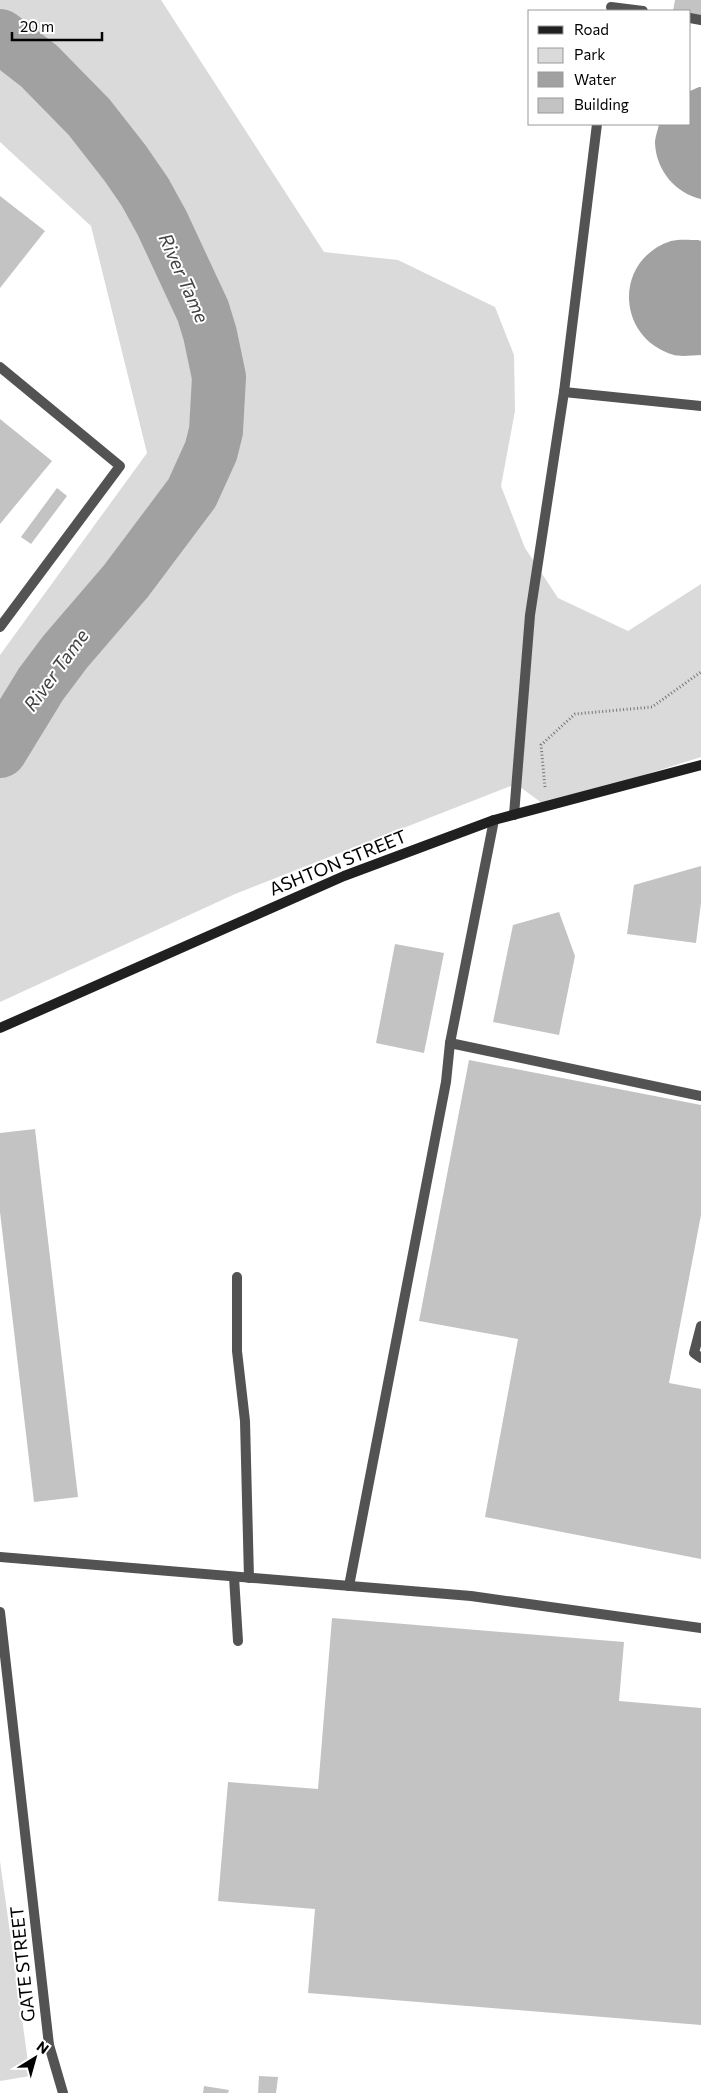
<svg xmlns="http://www.w3.org/2000/svg" width="701" height="2093" viewBox="0 0 701 2093" font-family="Commissioner,sans-serif">
<rect width="100%" height="100%" fill="#fff"/>
<!-- green -->
<g fill="#dadada">
<path d="M 0,0 L 161,0 L 324,252 L 398,260 L 495,307 L 514,355 L 515,411 L 501,486 L 525,548 L 558,598 L 628,631 L 701,584 L 701,757 L 546,806 L 516,784 L 235,894 L 0,1002 L 0,655 L 147,453 L 91,226 L 0,142 Z"/>
<path d="M 0,1861 L 30,2076 L 0,2081 Z"/>
</g>
<!-- water -->
<g fill="#a1a1a1">
<path d="M 699,87 L 701,87 L 701,199 C 675,193 656,170 655,143 C 655,137 658,130 659,124 L 690,124 L 690,91 Z"/>
<path d="M 698,240 L 701,241 L 701,355 C 693,355 682,357 674,355 C 616,338 613,260 671,241 C 679,239 690,240 698,240 Z"/>
</g>
<g fill="none" stroke-linecap="round" stroke-linejoin="round">
<!-- river -->
<path stroke="#a1a1a1" stroke-width="54" d="M 0,36 L 39,66 L 89,117 L 125,163 L 145,192 L 162,223 L 203,311 L 210,334 L 219,377 L 216,431 L 211,451 L 192,493 L 126,581 L 65,652 L 41,684 L 0,751"/>
</g>
<!-- building -->
<g fill="#c3c3c3">
<path d="M 675,0 L 701,0 L 701,16 L 690,15 L 690,11 L 673,11 Z"/>
<path d="M 0,196 L 45,231 L 0,288 Z"/>
<path d="M 0,419 L 52,461 L 0,524 Z"/>
<path d="M 57,488 L 67,496 L 31,544 L 21,537 Z"/>
<path d="M 701,866 L 701,903 L 696,943 L 627,934 L 634,885 Z"/>
<path d="M 559,912 L 575,956 L 559,1035 L 493,1022 L 513,925 Z"/>
<path d="M 395,944 L 444,953 L 424,1053 L 376,1043 Z"/>
<path d="M 469,1060 L 701,1105 L 701,1215 L 669,1383 L 701,1389 L 701,1559 L 485,1517 L 518,1339 L 419,1321 Z"/>
<path d="M 35,1129 L 78,1497 L 34,1502 L 0,1212 L 0,1133 Z"/>
<path d="M 332,1618 L 624,1642 L 619,1701 L 701,1708 L 701,2025 L 308,1993 L 315,1909 L 218,1901 L 228,1782 L 318,1789 Z"/>
<path d="M 259,2076 L 278,2077 L 276,2093 L 258,2093 Z"/>
<path d="M 204,2086 L 229,2090 L 228,2093 L 203,2093 Z"/>
</g>
<g fill="none" stroke-linecap="round" stroke-linejoin="round">
<!-- path -->
<path stroke="#757575" stroke-width="3" stroke-dasharray="1 2.5" stroke-linecap="butt" d="M 545,787 L 541,745 L 575,714 L 652,707 L 701,672"/>
<!-- lane -->
<g stroke="#535353" stroke-width="10">
<path d="M 611,7 L 643,11"/>
<path d="M 690,18 L 701,20"/>
<path d="M 564,392 L 701,406"/>
<path d="M 514,815 L 530,615 L 564,392 L 597,124"/>
<path d="M 450,1043 L 701,1096"/>
<path d="M 237,1277 L 237,1351 L 245,1421 L 249,1578"/>
<path d="M 701,1326 L 694,1353 L 701,1358"/>
<path d="M 0,1557 L 471,1596 L 701,1628"/>
<path d="M 234,1577 L 238,1641"/>
<path d="M 349,1586 L 446,1082 L 450,1043 L 494,820"/>
<path d="M 49,2045 L 63,2093"/>
</g>
<!-- street -->
<g stroke="#535353" stroke-width="10">
<path d="M 0,367 L 120,466 L 0,627"/>
<path d="M 0,1612 L 49,2045"/>
</g>
<!-- secondary -->
<path stroke="#202020" stroke-width="10" d="M 0,1028 L 344,876 L 494,820 L 701,765"/>
</g>
<g text-anchor="middle" stroke-width="4" stroke-linejoin="round" paint-order="stroke">
<!-- street labels -->
<g font-size="18" fill="#000" stroke="#fff">
<text transform="translate(338 863) rotate(-22)" y="6">ASHTON STREET</text>
<text transform="translate(23 1964) rotate(-96)" y="6">GATE STREET</text>
</g>
<!-- water labels -->
<g font-size="19" font-style="italic" fill="#424242" stroke="#fff">
<text transform="translate(184 278) rotate(66)" y="7">River Tame</text>
<text transform="translate(56 670) rotate(-54)" y="7">River Tame</text>
</g>
</g>
<!-- legend -->
<rect x="528" y="10" width="162" height="115" fill="#ffffff" stroke="#999999"/>
<rect x="538" y="26" width="25" height="8" fill="#202020" stroke="#999999"/>
<text x="574" y="35" font-size="15" fill="#000000">Road</text>
<rect x="538" y="48" width="25" height="15" fill="#dadada" stroke="#999999"/>
<text x="574" y="60" font-size="15" fill="#000000">Park</text>
<rect x="538" y="72" width="25" height="15" fill="#a1a1a1" stroke="#999999"/>
<text x="574" y="85" font-size="15" fill="#000000">Water</text>
<rect x="538" y="98" width="25" height="15" fill="#c3c3c3" stroke="#999999"/>
<text x="574" y="110" font-size="15" fill="#000000">Building</text>
<!-- north arrow -->
<g transform="translate(35 2058) rotate(37)" stroke="#ffffff" stroke-width="4" paint-order="stroke">
<path d="M0-4L9 19L0 12L-9 19Z" fill="#000000"/>
<text y="-8" font-size="14" font-weight="bold" text-anchor="middle" fill="#000000">N</text>
</g>
<!-- scale -->
<path d="M12 32v8h90v-8" fill="none" stroke="#000000" stroke-width="2.5"/>
<text x="20" y="32" font-size="15" fill="#000000" stroke="#ffffff" stroke-width="4" paint-order="stroke">20 m</text>
</svg>
